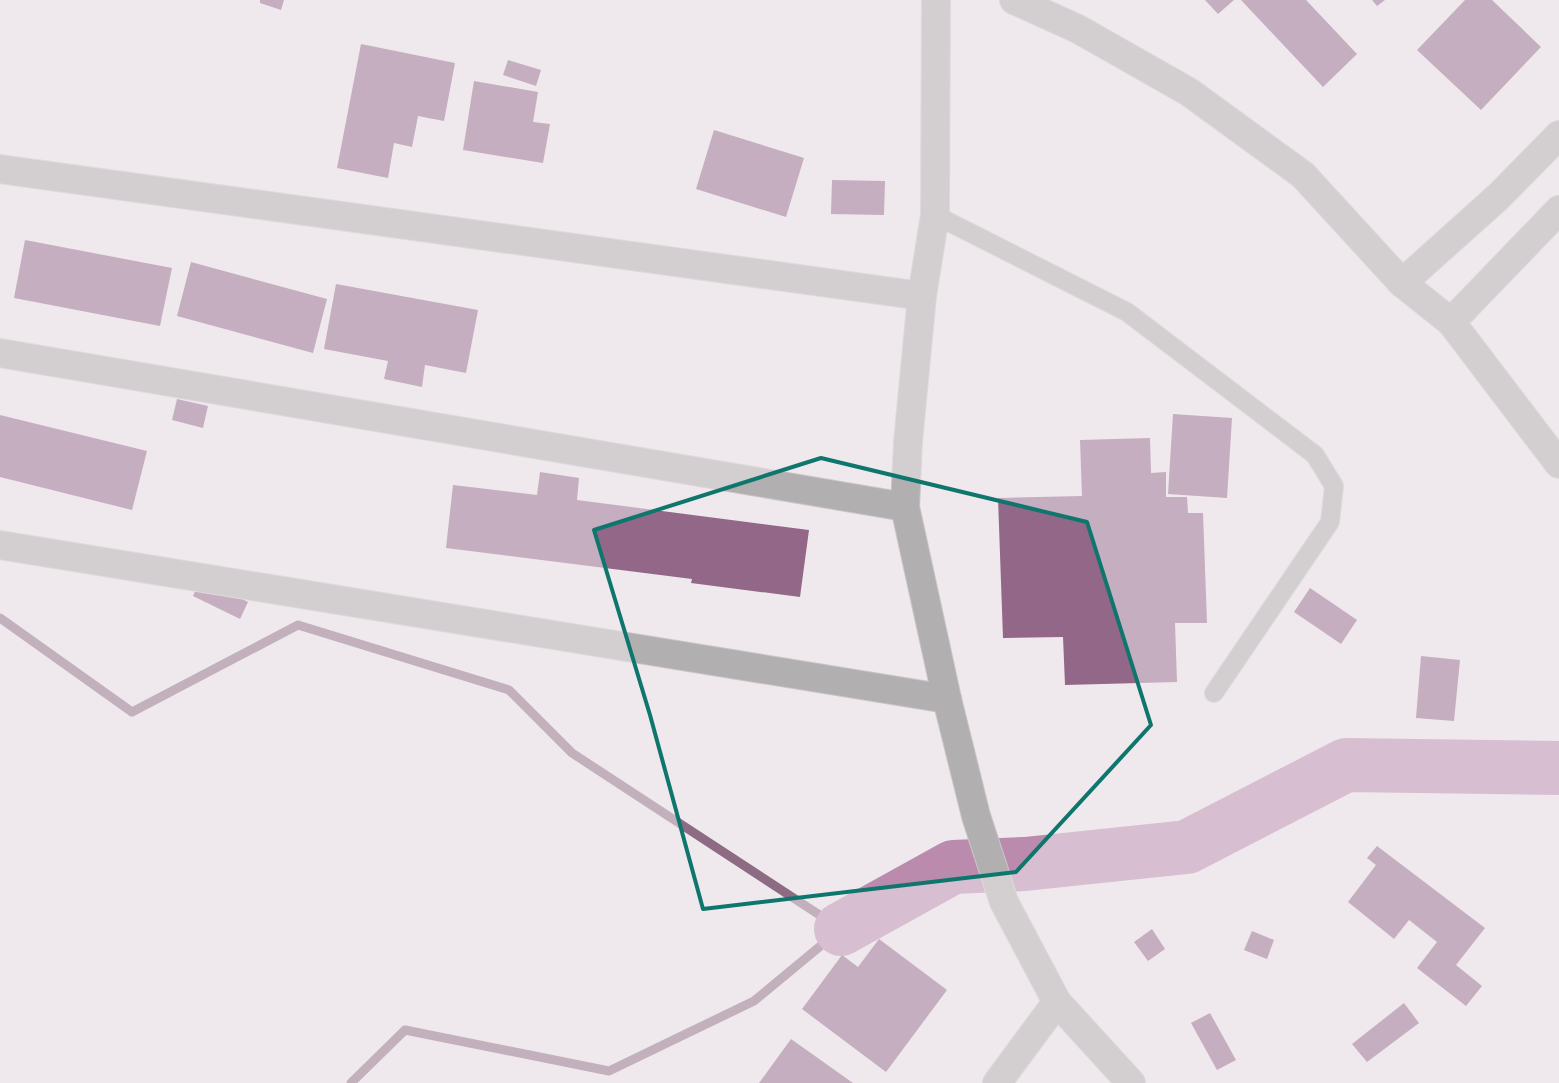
<svg xmlns="http://www.w3.org/2000/svg" width="1559" height="1083" viewBox="0 0 1559 1083" font-family="Montserrat,sans-serif">
<rect width="100%" height="100%" fill="#efe9ed"/>
<g fill="none" stroke-linecap="round" stroke-linejoin="round">
<!-- stream -->
<path stroke="#8c6b83" stroke-width="9" d="M 0,618 L 132,712 L 298,625 L 509,690 L 572,753 L 841,929 L 754,1001 L 609,1071 L 405,1030 L 351,1083"/>
<!-- river -->
<path stroke="#ba8bad" stroke-width="54" d="M 841,929 L 953,867 L 1025,864 L 1187,847 L 1346,765 L 1559,768"/>
</g>
<!-- building -->
<g fill="#936787">
<path d="M 260,0 L 284,0 L 281,10 L 260,3 Z"/>
<path d="M 1205,0 L 1234,0 L 1218,14 Z"/>
<path d="M 1241,0 L 1306,0 L 1357,54 L 1323,87 Z"/>
<path d="M 1372,0 L 1385,0 L 1377,6 Z"/>
<path d="M 1465,0 L 1492,0 L 1541,47 L 1481,110 L 1417,50 Z"/>
<path d="M 361,44 L 455,63 L 444,121 L 418,116 L 412,147 L 394,143 L 388,178 L 337,168 Z"/>
<path d="M 508,60 L 541,70 L 536,86 L 503,75 Z"/>
<path d="M 474,81 L 538,92 L 533,122 L 550,124 L 543,163 L 463,150 Z"/>
<path d="M 714,130 L 804,158 L 786,217 L 696,189 Z"/>
<path d="M 832,180 L 885,181 L 884,215 L 831,214 Z"/>
<path d="M 25,240 L 172,268 L 160,326 L 14,298 Z"/>
<path d="M 191,262 L 327,299 L 313,353 L 177,316 Z"/>
<path d="M 336,284 L 478,310 L 466,373 L 425,365 L 422,387 L 384,379 L 388,361 L 324,349 Z"/>
<path d="M 177,399 L 208,406 L 203,428 L 172,420 Z"/>
<path d="M 1173,414 L 1232,418 L 1227,498 L 1168,494 Z"/>
<path d="M 0,415 L 147,451 L 132,510 L 0,477 Z"/>
<path d="M 1150,438 L 1151,473 L 1166,472 L 1166,497 L 1187,497 L 1188,513 L 1203,513 L 1207,623 L 1175,623 L 1177,682 L 1065,685 L 1063,637 L 1003,638 L 998,498 L 1082,496 L 1080,440 Z"/>
<path d="M 540,472 L 579,478 L 577,500 L 809,530 L 800,597 L 691,583 L 692,579 L 446,548 L 453,485 L 537,495 Z"/>
<path d="M 201,578 L 248,602 L 240,619 L 193,596 Z"/>
<path d="M 1310,588 L 1357,620 L 1341,644 L 1294,612 Z"/>
<path d="M 1421,656 L 1460,660 L 1454,721 L 1416,718 Z"/>
<path d="M 1377,846 L 1485,928 L 1456,965 L 1482,986 L 1466,1006 L 1417,968 L 1437,942 L 1409,920 L 1394,939 L 1348,902 L 1376,865 L 1367,858 Z"/>
<path d="M 1152,929 L 1165,949 L 1148,961 L 1134,942 Z"/>
<path d="M 1252,931 L 1274,940 L 1267,959 L 1244,950 Z"/>
<path d="M 879,939 L 947,990 L 886,1072 L 802,1009 L 842,955 L 858,967 Z"/>
<path d="M 1404,1003 L 1419,1023 L 1367,1062 L 1352,1044 Z"/>
<path d="M 1210,1013 L 1236,1060 L 1217,1070 L 1191,1023 Z"/>
<path d="M 791,1039 L 853,1083 L 759,1083 Z"/>
</g>
<g fill="none" stroke-linecap="round" stroke-linejoin="round">
<!-- lane casing -->
<g stroke="#cac5c8" stroke-width="20">
<path id="lane" d="M 935,215 L 1127,312 L 1315,455 L 1334,486 L 1330,522 L 1214,693"/>
</g>
<!-- street casing -->
<g stroke="#cac5c8" stroke-width="30">
<g id="street">
<path d="M 936,0 L 935,215 L 922,296 L 908,442 L 905,507 L 947,699 L 976,816 L 1004,902 L 1057,1002 L 1131,1083"/>
<path d="M 1014,0 L 1078,29 L 1189,92 L 1303,175 L 1402,283 L 1451,322 L 1559,464"/>
<path d="M 0,169 L 922,296"/>
<path d="M 1402,283 L 1498,197 L 1559,135"/>
<path d="M 1451,322 L 1559,210"/>
<path d="M 0,353 L 905,507"/>
<path d="M 0,545 L 947,699"/>
<path d="M 997,1083 L 1057,1002"/>
</g>
</g>
<!-- lane -->
<use href="#lane" stroke="#b1afb0" stroke-width="18"/>
<!-- street -->
<use href="#street" stroke="#b1afb0" stroke-width="28"/>
</g>
<!-- marked area -->
<path d="M0 0H1559V1083H0ZM 821,458 L 1087,522 L 1151,725 L 1016,872 L 703,909 L 650,715 L 594,530 Z" fill="#efe9ed" fill-opacity=".55" fill-rule="evenodd"/>
<path fill="none" stroke="#0f766e" stroke-width="4" stroke-linejoin="round" d="M 821,458 L 1087,522 L 1151,725 L 1016,872 L 703,909 L 650,715 L 594,530 Z"/>
</svg>
